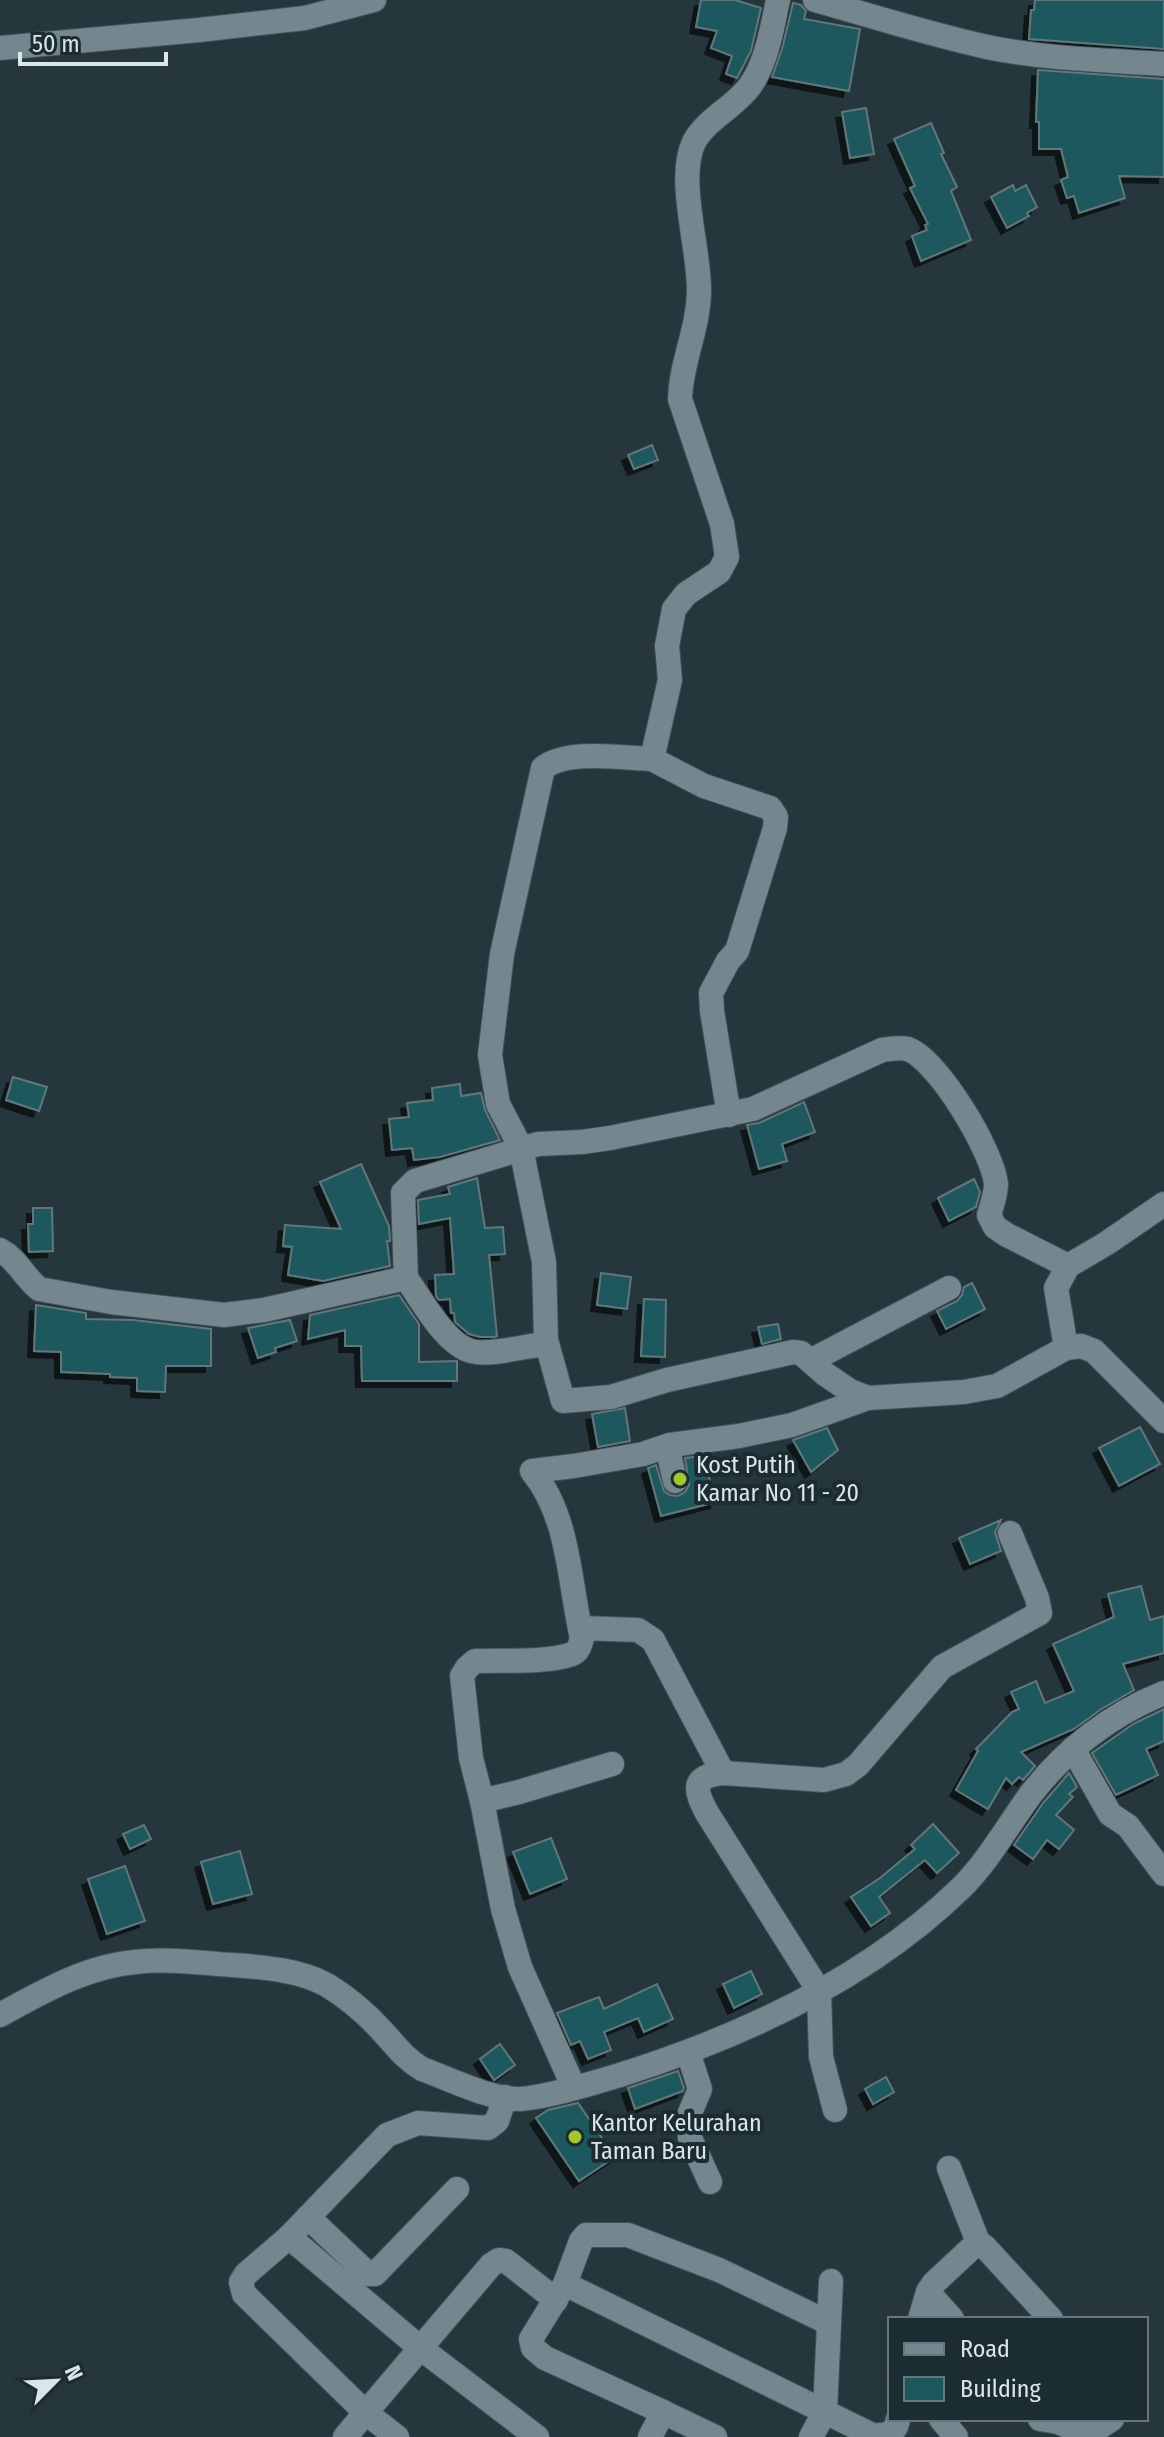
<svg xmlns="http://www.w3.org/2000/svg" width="1164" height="2437" viewBox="0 0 1164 2437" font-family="'Fira Sans Condensed',sans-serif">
<defs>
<filter id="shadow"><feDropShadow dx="-6" dy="6" stdDeviation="0" flood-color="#0009"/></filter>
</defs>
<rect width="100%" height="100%" fill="#25363c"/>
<!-- building -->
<g fill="#1d585d" stroke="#627779" stroke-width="2" filter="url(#shadow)">
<path d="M 701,0 L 735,0 L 761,8 L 751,51 L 737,78 L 726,74 L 732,56 L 711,48 L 717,31 L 696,27 Z"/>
<path d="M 1035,0 L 1164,0 L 1164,49 L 1029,39 L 1031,10 L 1034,10 Z"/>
<path d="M 793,3 L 801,5 L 806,11 L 804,19 L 860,29 L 849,91 L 772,77 L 782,49 Z"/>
<path d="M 1038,70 L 1164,79 L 1164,177 L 1119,176 L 1125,198 L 1079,213 L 1074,196 L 1067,198 L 1061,180 L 1068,177 L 1061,149 L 1039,149 L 1039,122 L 1036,122 Z"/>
<path d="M 866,108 L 874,154 L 850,158 L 842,112 Z"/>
<path d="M 931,123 L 944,153 L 941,154 L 957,187 L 951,191 L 971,240 L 921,261 L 912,236 L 927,230 L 925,225 L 928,224 L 910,188 L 915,186 L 894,139 Z"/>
<path d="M 1013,185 L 1015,191 L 1026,185 L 1037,207 L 1027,213 L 1029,216 L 1007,228 L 991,197 Z"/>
<path d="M 652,445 L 658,460 L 634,469 L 628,455 Z"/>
<path d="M 13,1077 L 47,1087 L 39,1111 L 6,1100 Z"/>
<path d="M 460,1084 L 461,1096 L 481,1093 L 485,1110 L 500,1140 L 440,1157 L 414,1160 L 412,1148 L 392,1150 L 389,1119 L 409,1117 L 407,1103 L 433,1100 L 432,1088 Z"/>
<path d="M 804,1102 L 815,1132 L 782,1144 L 787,1161 L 759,1169 L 747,1125 L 759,1123 Z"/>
<path d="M 361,1164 L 389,1226 L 390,1241 L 387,1241 L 390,1266 L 323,1281 L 288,1275 L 292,1247 L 283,1246 L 285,1225 L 341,1229 L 320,1182 Z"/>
<path d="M 477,1178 L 485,1228 L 503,1227 L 505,1254 L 489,1255 L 497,1336 L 494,1337 L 480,1337 L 469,1334 L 455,1322 L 454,1313 L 451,1313 L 450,1299 L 439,1300 L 436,1296 L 435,1275 L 454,1274 L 450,1218 L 419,1224 L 418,1200 L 450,1194 L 448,1187 Z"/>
<path d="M 974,1179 L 980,1192 L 976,1207 L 949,1221 L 938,1198 Z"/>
<path d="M 33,1208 L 52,1208 L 53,1251 L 29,1252 L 28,1224 L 33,1224 Z"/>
<path d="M 601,1273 L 631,1277 L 627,1309 L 597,1305 Z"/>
<path d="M 972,1283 L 985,1309 L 946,1329 L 937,1311 L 957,1301 L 962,1295 L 964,1287 Z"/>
<path d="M 399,1295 L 419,1324 L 419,1362 L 457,1361 L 457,1381 L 362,1381 L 361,1346 L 345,1346 L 345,1330 L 308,1339 L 310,1315 Z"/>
<path d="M 644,1299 L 666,1300 L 665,1357 L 641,1356 Z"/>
<path d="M 36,1305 L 86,1313 L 86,1319 L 133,1320 L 211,1329 L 211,1366 L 166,1366 L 165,1392 L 137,1391 L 137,1378 L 110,1377 L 110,1374 L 61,1372 L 61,1352 L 34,1351 Z"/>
<path d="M 290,1320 L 297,1341 L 275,1348 L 276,1352 L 258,1358 L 248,1328 Z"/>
<path d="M 778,1324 L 781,1339 L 762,1344 L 758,1327 Z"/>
<path d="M 625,1408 L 630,1441 L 598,1447 L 592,1414 Z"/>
<path d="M 1140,1427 L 1160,1464 L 1119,1486 L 1099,1448 Z"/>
<path d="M 827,1428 L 838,1450 L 811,1472 L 793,1440 Z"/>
<path d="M 703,1456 L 716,1502 L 661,1516 L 648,1468 L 656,1465 L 664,1491 L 670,1495 L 678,1496 L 685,1492 L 689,1485 L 685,1458 Z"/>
<path d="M 1001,1520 L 995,1532 L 1001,1551 L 970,1564 L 959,1538 Z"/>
<path d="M 1141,1586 L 1150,1620 L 1164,1616 L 1164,1653 L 1123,1664 L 1134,1690 L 1100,1710 L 1074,1729 L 1021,1752 L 1035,1766 L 1023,1780 L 1019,1777 L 1012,1784 L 1006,1778 L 988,1809 L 956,1790 L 978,1751 L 976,1749 L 1012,1712 L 1019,1709 L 1011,1692 L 1036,1681 L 1045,1703 L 1074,1691 L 1053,1644 L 1114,1617 L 1108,1594 Z"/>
<path d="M 1164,1709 L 1164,1741 L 1146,1749 L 1158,1775 L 1116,1795 L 1092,1753 L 1133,1724 Z"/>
<path d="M 1069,1773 L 1077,1787 L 1069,1794 L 1073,1797 L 1056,1815 L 1074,1830 L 1059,1849 L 1047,1840 L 1033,1859 L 1014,1845 L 1043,1803 Z"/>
<path d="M 933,1824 L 959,1853 L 937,1873 L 925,1860 L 879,1897 L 890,1913 L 871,1926 L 851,1897 L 880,1878 L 915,1849 L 911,1845 Z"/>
<path d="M 144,1825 L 151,1839 L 130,1849 L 123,1834 Z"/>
<path d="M 551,1838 L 567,1879 L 530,1894 L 513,1852 Z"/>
<path d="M 240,1851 L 252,1894 L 213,1904 L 201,1862 Z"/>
<path d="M 125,1866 L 145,1921 L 107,1934 L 88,1879 Z"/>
<path d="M 751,1971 L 762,1994 L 734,2008 L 723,1984 Z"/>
<path d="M 657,1984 L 673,2019 L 644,2032 L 638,2018 L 604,2032 L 611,2050 L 588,2059 L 580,2041 L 571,2045 L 557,2013 L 599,1997 L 604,2009 Z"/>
<path d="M 500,2044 L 515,2065 L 494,2080 L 480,2059 Z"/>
<path d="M 678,2071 L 684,2088 L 683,2091 L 635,2109 L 628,2088 Z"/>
<path d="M 886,2077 L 894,2092 L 873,2104 L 865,2089 Z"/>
<path d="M 578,2103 L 615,2157 L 579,2181 L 536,2118 L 548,2110 Z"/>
</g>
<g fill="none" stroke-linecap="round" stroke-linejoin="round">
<!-- minor casing -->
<g stroke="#435157" stroke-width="26">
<g id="minor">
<path d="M 815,0 C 872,16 928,34 987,47 C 1044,59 1105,60 1164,64"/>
<path d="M 0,48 L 199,30 L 305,18 L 374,0"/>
<path d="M 652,759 L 704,786 L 770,808 L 776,817 L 775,828 L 737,951 L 728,961 L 711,993 L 712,1011 L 729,1115"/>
<path d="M 0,1250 C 17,1259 24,1277 39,1289 L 111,1302 L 224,1315 L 264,1310 L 406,1278 L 403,1193 L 415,1181 L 538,1144 L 582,1142 L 610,1138 L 753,1109 L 882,1050 C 890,1049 900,1047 908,1049 C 939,1061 993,1152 996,1184 C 996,1194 992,1205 989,1215 L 995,1227 L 1007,1235 L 1068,1266"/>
<path d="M 406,1278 C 422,1300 445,1344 471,1351 C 489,1356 520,1347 539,1345 L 546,1340 L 563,1401 L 611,1397 L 667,1380 L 793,1352 L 801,1353 L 825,1374 L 850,1391 L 868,1398 L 964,1392 L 997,1386 L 1066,1348 L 1081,1346 L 1094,1351 L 1164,1421"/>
<path d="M 546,1340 L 544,1262 L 521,1148 L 498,1104 L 490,1055 L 502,954 L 543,768 C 568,749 621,758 652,759 L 670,680 L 667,646 L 674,609 L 686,594 L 719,572 L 727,557 L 722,524 L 680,399 C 681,362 698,331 699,292 C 700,249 676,179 694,142 C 706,119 735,107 750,86 C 767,62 772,28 778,0"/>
<path d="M 1066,1348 L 1056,1288 L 1068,1266 L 1107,1243 L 1164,1204"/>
<path d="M 812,1360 L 949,1288"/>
<path d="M 670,1445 L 670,1459 L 675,1481"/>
<path d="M 580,1628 L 638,1630 L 653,1640 L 723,1773"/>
<path d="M 1073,1749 L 1110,1814 L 1128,1826 L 1164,1874"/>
<path d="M 482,1801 L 471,1758 L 462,1676 L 467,1668 L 475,1661 C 502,1660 548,1663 572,1654 C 579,1651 580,1645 582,1638 C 569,1583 570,1517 532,1471 L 574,1466 L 643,1454 L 670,1445 L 739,1436 L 792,1425 L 868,1398"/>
<path d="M 0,2015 C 42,1992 87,1966 135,1962 C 167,1958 200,1963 232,1965 C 263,1967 300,1970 327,1985 C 348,1998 367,2014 383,2032 C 396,2046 405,2059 422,2069 C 450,2079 491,2100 520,2099 C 549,2097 592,2083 620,2075 C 744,2036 868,1979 962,1887 C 989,1860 1008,1825 1031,1794 C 1065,1750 1111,1714 1164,1693"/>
<path d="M 688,2052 L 700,2089 L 689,2115 L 690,2138 L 710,2182"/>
<path d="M 574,2088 L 520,1967 L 503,1909 L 482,1801 L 519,1792 L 612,1764"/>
<path d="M 835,2110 L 821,2057 L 819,1991 L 707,1813 C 694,1789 692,1776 723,1773 L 824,1780 L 846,1774 L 858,1765 L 942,1667 L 1040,1613 L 1037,1598 L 1010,1533"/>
<path d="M 949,2168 L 978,2242"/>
<path d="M 308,2217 L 368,2274 L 375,2274 L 457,2189"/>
<path d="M 289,2237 L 419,2347 L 537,2437"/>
<path d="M 565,2284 L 581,2241 L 586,2235 L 628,2235 L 719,2270 L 829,2323"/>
<path d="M 928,2292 L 952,2319"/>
<path d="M 920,2319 L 928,2292 L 934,2283 L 978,2242 L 985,2247 L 1051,2319"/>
<path d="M 663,2412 L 715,2437"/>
<path d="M 941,2419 L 956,2437"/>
<path d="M 1040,2419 L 1058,2422 L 1088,2435 L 1112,2419"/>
<path d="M 345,2437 L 491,2265 L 499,2260 L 506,2261 L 556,2300"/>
<path d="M 397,2437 L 366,2413 L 244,2294 L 241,2282 L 246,2274 L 289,2237 L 387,2135 L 418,2123 L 488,2128 L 497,2121 L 505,2097"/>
<path d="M 650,2437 L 663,2412 L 545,2358 L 533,2348 L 531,2339 L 565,2284 L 872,2435 C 885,2436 896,2434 898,2419"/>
<path d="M 811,2437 L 825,2411 L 831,2281"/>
</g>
</g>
<!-- minor -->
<use href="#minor" stroke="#74878f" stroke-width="24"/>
</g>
<!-- markers -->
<g fill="#a2c928" stroke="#1b2c32" stroke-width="3">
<circle cx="680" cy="1479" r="8"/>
<circle cx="575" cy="2137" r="8"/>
</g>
<g text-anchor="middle" stroke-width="8" stroke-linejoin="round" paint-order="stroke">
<!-- poi labels -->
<g font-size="24" fill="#dbe6ea" stroke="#1b2c32" text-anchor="start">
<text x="696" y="1473">Kost Putih<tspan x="696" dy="28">Kamar No 11 - 20</tspan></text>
<text x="591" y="2131">Kantor Kelurahan<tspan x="591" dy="28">Taman Baru</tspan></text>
</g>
</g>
<!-- legend -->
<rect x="888" y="2317" width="260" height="104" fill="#1b2c32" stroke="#68767c" stroke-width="2"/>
<rect x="904" y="2343" width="40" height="12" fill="#74878f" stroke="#68767c" stroke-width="2"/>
<text x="960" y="2357" font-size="24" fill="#dbe6ea">Road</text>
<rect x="904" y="2377" width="40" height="24" fill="#1d585d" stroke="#68767c" stroke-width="2"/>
<text x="960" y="2397" font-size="24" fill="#dbe6ea">Building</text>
<!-- north arrow -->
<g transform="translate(56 2381) rotate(66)" stroke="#1b2c32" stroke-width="6" paint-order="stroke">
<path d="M0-6L14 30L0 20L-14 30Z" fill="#dbe6ea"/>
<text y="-12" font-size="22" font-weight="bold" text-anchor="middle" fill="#dbe6ea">N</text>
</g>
<!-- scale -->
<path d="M20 52v12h146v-12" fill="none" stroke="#dbe6ea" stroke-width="4"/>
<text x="32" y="52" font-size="24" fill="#dbe6ea" stroke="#1b2c32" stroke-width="6" paint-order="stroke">50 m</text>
</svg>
